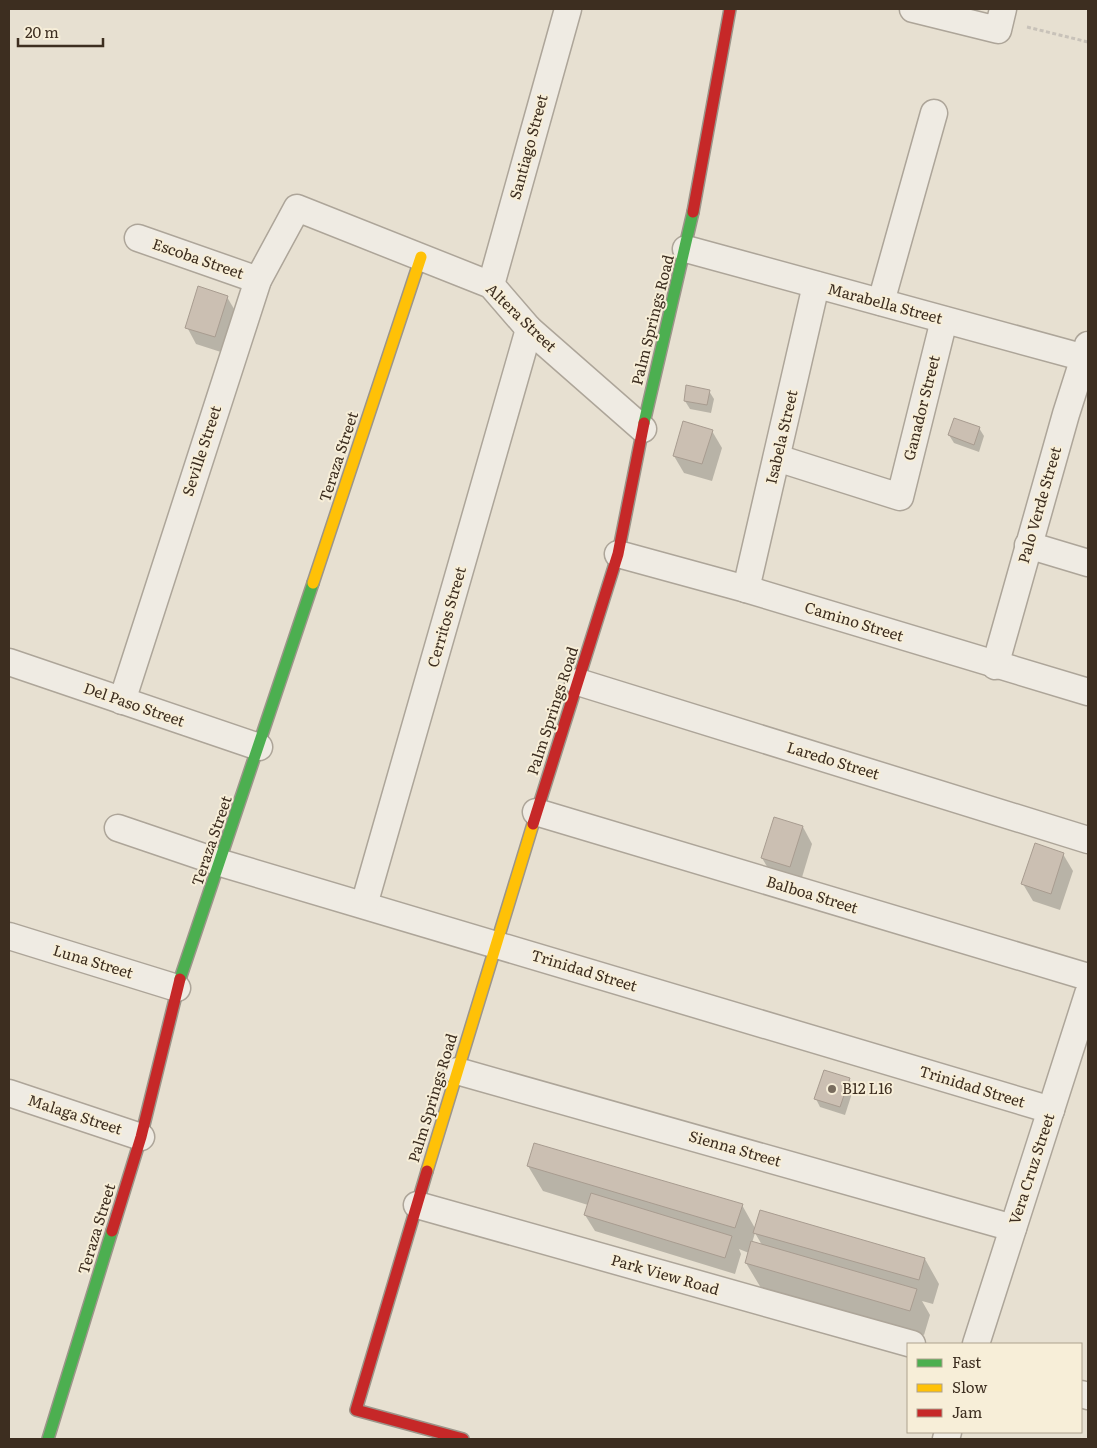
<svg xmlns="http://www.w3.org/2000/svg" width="1097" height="1448" viewBox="0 0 1097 1448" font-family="Literata,serif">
<rect width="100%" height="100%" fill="#e7e0d1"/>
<!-- shadow -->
<g fill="#0003" fill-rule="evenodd">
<path d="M 227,297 L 237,314 L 224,353 L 196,344 L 187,327 Z"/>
<path d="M 709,391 L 714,399 L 711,413 L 690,409 L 685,401 Z"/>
<path d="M 979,428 L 984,436 L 979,452 L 954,443 L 949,435 Z"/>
<path d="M 712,431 L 722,448 L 712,481 L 684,473 L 674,456 Z"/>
<path d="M 775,819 L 803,827 L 812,844 L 800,884 L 772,875 L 762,858 Z"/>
<path d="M 1063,854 L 1073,871 L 1060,910 L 1033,901 L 1023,884 Z"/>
<path d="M 849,1079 L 854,1087 L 845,1115 L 820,1107 L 816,1099 Z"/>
<path d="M 528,1166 L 742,1205 L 756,1230 L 925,1259 L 939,1284 L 933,1304 L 922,1301 L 930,1315 L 924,1335 L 761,1288 L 746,1263 L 749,1253 L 739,1249 L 741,1254 L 735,1274 L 595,1231 L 585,1215 L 588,1205 L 543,1191 ZM 755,1233 L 762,1245 L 752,1243 Z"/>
</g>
<!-- building -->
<g fill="#cbbfb2" stroke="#a89c90">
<path d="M 198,286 L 228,296 L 215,337 L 185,328 Z"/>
<path d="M 686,385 L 710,390 L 707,405 L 684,401 Z"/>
<path d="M 954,418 L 980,427 L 974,445 L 948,435 Z"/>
<path d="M 683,421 L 713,430 L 702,464 L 673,456 Z"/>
<path d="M 774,817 L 803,826 L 790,867 L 761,858 Z"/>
<path d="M 1035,843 L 1064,853 L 1051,894 L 1021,884 Z"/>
<path d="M 824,1070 L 850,1078 L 840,1107 L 814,1099 Z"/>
<path d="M 534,1143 L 743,1204 L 735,1228 L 527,1166 Z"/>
<path d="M 591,1193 L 732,1236 L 725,1258 L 584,1215 Z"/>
<path d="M 760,1210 L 925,1258 L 919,1280 L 753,1233 Z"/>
<path d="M 751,1241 L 917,1289 L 910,1311 L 745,1263 Z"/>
</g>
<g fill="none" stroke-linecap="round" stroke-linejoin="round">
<!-- street casing -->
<g stroke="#ada599" stroke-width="29">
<g id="street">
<path d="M 913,9 L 998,30 L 1003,9"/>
<path d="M 138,238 L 258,280"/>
<path d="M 686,249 L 1085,358"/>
<path d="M 491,285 L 568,9"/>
<path d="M 881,302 L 934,113"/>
<path d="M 777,458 L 900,497 L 944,320"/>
<path d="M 1028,545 L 1088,563"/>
<path d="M 618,554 L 746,589 L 1088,692"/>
<path d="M 746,589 L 816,285"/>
<path d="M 9,662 L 259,747"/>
<path d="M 995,666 L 1066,414 L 1088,345"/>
<path d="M 578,682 L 1088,840"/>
<path d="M 122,701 L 258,280 L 297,208 L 491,285 L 529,329 L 643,429"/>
<path d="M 536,812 L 1088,977"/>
<path d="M 118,828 L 221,863 L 1051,1110"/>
<path d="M 364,905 L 529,329"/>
<path d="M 9,936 L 177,988"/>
<path d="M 457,1071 L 1013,1228"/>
<path d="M 9,1093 L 141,1137"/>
<path d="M 417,1205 L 912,1344"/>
<path d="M 976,1344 L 1088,994"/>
<path d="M 1081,1394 L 1088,1396"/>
<path d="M 946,1439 L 948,1432"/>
</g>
</g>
<!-- fast casing -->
<g stroke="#9c958a" stroke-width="14">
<g id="fast">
<path d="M 644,423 L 693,212"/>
<path d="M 180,979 L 313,583"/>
<path d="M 48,1439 L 112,1231"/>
</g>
</g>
<!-- slow casing -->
<g stroke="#9c958a" stroke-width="14">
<g id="slow">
<path d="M 313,583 L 421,257"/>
<path d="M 427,1171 L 533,824"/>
</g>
</g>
<!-- jam casing -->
<g stroke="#9c958a" stroke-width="14">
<g id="jam">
<path d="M 693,212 L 730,9"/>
<path d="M 533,824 L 618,554 L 644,423"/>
<path d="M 427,1171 L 356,1410 L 463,1439"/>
<path d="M 112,1231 L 141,1137 L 180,979"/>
</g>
</g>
<!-- path -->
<path stroke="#c8c2b9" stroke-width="3" stroke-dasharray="4 2.5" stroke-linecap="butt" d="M 1027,27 L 1088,42"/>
<!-- street -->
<use href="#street" stroke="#efebe3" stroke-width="26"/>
<!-- fast -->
<use href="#fast" stroke="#4caf50" stroke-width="11"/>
<!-- slow -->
<use href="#slow" stroke="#ffc107" stroke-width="11"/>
<!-- jam -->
<use href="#jam" stroke="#c62828" stroke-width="11"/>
</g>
<!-- markers -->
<circle fill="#786c5e" stroke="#f7eed8" stroke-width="2" cx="832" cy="1089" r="5"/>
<g text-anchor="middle" stroke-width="4" stroke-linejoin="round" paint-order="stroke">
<!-- street labels -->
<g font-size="15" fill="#3d2e20" stroke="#f7eed8">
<text transform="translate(529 147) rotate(-75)" y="5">Santiago Street</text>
<text transform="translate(198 259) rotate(19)" y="5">Escoba Street</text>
<text transform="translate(885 304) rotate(15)" y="5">Marabella Street</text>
<text transform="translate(521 318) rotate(44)" y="5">Altera Street</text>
<text transform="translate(653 320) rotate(-76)" y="5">Palm Springs Road</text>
<text transform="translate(922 408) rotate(-76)" y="5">Ganador Street</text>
<text transform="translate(782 437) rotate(-77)" y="5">Isabela Street</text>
<text transform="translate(202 451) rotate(-72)" y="5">Seville Street</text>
<text transform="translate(339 457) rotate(-72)" y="5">Teraza Street</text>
<text transform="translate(1040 505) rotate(-74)" y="5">Palo Verde Street</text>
<text transform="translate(447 617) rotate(-74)" y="5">Cerritos Street</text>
<text transform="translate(854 622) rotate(17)" y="5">Camino Street</text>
<text transform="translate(134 705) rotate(19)" y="5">Del Paso Street</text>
<text transform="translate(553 711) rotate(-72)" y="5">Palm Springs Road</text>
<text transform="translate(833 761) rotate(17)" y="5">Laredo Street</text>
<text transform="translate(212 841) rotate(-71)" y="5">Teraza Street</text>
<text transform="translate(812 895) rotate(17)" y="5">Balboa Street</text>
<text transform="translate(93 962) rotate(17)" y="5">Luna Street</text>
<text transform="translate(584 971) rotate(17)" y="5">Trinidad Street</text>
<text transform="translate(972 1087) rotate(17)" y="5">Trinidad Street</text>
<text transform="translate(433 1098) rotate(-73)" y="5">Palm Springs Road</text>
<text transform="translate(75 1115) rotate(18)" y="5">Malaga Street</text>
<text transform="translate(735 1149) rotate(16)" y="5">Sienna Street</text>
<text transform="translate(1032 1169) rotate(-72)" y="5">Vera Cruz Street</text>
<text transform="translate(97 1229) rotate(-73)" y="5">Teraza Street</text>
<text transform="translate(665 1275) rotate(16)" y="5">Park View Road</text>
</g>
<!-- poi labels -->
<g font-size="15" fill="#3d2e20" stroke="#f7eed8" text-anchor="start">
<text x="842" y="1094">B12 L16</text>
</g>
</g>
<!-- border -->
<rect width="1097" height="1448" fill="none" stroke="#3d2e20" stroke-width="20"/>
<!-- legend -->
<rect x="907" y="1343" width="175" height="90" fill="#f7eed8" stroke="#ada18e"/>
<rect x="917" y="1359" width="25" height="8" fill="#4caf50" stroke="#ada18e"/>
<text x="952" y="1368" font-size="15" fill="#3d2e20">Fast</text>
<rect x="917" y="1384" width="25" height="8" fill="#ffc107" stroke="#ada18e"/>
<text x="952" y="1393" font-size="15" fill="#3d2e20">Slow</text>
<rect x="917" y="1409" width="25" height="8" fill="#c62828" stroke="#ada18e"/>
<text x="952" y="1418" font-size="15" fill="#3d2e20">Jam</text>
<!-- scale -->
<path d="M18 38v8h85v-8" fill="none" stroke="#3d2e20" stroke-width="2.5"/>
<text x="25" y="38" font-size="15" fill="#3d2e20" stroke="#f7eed8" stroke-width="4" paint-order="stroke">20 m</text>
</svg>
